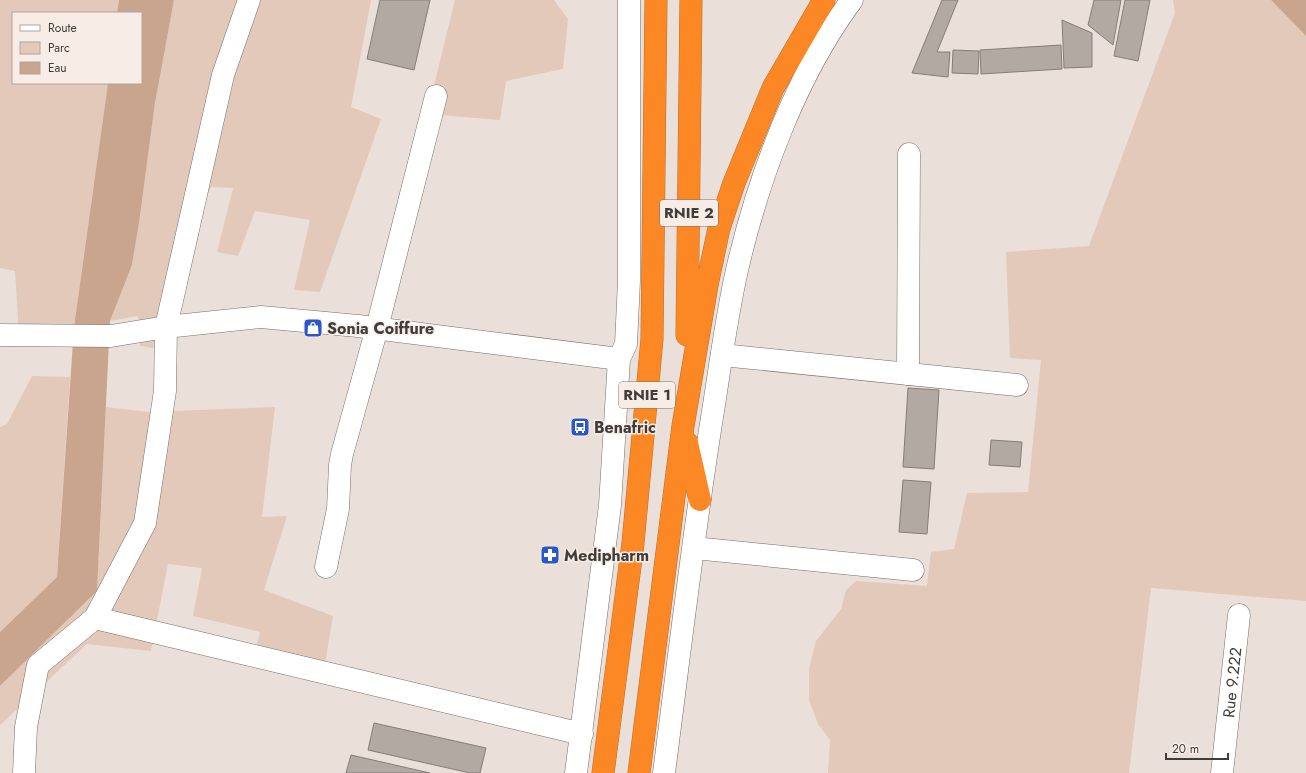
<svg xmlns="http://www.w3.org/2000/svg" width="1306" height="773" viewBox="0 0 1306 773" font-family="Jost,sans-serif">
<rect width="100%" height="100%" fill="#eae0d9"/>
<!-- green -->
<g fill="#e2c9ba">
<path d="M 0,0 L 119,0 L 117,13 L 13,13 L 13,83 L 108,83 L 74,327 L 19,335 L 15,271 L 0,268 Z"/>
<path d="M 174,0 L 371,0 L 351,107 L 381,119 L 320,292 L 294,290 L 310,220 L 255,211 L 238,256 L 217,252 L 233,188 L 211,187 L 187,241 L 169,265 L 153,348 L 140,346 L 138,316 L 110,321 L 132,265 L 139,223 L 155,103 Z"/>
<path d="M 455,0 L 554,0 L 568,19 L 563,69 L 506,81 L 500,120 L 427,114 Z"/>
<path d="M 1173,0 L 1271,0 L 1306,36 L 1306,601 L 1151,588 L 1129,773 L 828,773 L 830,740 L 818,724 L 809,700 L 809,669 L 816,641 L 841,609 L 846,590 L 856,581 L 927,586 L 931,552 L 954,549 L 967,493 L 1028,492 L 1041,360 L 1010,358 L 1006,252 L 1089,246 L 1175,13 Z"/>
<path d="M 32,376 L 70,377 L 57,577 L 0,632 L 0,427 L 7,424 Z"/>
<path d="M 106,407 L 149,412 L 275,407 L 262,517 L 287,516 L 264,590 L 333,616 L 323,676 L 252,664 L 260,632 L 193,616 L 202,568 L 168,564 L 151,651 L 87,644 L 0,725 L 0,686 L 97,591 Z"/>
</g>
<!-- water -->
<g fill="#caa58d">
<path d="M 119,0 L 174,0 L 155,103 L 139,223 L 132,265 L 110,321 L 97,591 L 0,686 L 0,632 L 57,577 L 74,327 L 108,83 L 141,83 L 141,13 L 117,13 Z"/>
<path d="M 1271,0 L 1306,0 L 1306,36 Z"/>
</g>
<!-- building -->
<g fill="#b2a9a3" stroke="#877d78">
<path d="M 380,0 L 430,0 L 414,70 L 367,59 Z"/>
<path d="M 942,0 L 958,0 L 937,52 L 950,52 L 948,77 L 912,73 Z"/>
<path d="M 1094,0 L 1121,0 L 1113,45 L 1088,25 Z"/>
<path d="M 1125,0 L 1150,0 L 1138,61 L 1114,56 Z"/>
<path d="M 1062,20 L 1092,33 L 1092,67 L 1064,68 Z"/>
<path d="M 1061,45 L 1062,69 L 981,74 L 980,50 Z"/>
<path d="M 953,50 L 979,51 L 978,74 L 952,73 Z"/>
<path d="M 908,388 L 939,390 L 934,469 L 903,467 Z"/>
<path d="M 991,440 L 1022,442 L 1020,467 L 989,465 Z"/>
<path d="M 903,480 L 931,482 L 927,534 L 899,532 Z"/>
<path d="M 374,723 L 486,748 L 480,773 L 470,773 L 368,750 Z"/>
<path d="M 351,755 L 430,773 L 346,773 Z"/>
</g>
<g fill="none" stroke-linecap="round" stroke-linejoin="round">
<!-- minor casing -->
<g stroke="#776e69" stroke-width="23">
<g id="minor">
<path d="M 0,335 L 111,336 L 166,327 L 261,317 L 358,326 L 619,359"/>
<path d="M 722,355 L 1017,385"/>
<path d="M 908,374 L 909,154"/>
<path d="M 694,548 L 913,570"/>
<path d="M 326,567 L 338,509 L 340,465 L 342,454 L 377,328 L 436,96"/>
<path d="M 95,618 L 582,734"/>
<path d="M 24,773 L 26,727 L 38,665 L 95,618 L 145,523 L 165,391 L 166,327 L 223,75 L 249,0"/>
<path d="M 576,773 L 610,505 L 619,359 L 626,344 L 629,281 L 629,0"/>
<path d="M 664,773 C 680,650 694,527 714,405 C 721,360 727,314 737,270 C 758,179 796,75 852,0"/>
<path id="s1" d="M 1222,773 L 1239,615"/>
</g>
</g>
<!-- highway casing -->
<g stroke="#ba6d2c" stroke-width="23">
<g id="highway">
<path d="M 687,335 L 691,0"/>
<path d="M 687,443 L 700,500"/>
<path d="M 603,773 L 633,543 L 652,339 L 656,0"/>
<path d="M 639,773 L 683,426 L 707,285 L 719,228 L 734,183 L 773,88 L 824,0"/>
</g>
</g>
<!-- minor -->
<use href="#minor" stroke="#fff" stroke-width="22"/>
<!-- highway -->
<use href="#highway" stroke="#fc8825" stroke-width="22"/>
</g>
<!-- icons -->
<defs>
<g id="shop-square" transform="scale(1)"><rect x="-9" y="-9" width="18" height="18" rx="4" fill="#2b57c6" stroke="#f7ede6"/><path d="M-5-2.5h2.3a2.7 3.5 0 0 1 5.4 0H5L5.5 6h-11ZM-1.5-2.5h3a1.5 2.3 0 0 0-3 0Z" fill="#fff"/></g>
<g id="bus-square" transform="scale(1)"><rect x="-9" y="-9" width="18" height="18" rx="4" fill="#2b57c6" stroke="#f7ede6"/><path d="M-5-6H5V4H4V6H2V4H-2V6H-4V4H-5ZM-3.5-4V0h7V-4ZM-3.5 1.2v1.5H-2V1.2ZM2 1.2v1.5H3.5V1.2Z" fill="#fff"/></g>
<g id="pharmacy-square" transform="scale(1)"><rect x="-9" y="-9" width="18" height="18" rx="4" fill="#2b57c6" stroke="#f7ede6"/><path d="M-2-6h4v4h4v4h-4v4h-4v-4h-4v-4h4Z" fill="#fff"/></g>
</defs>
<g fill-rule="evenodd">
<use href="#shop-square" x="313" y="328"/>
<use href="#bus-square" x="580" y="427"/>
<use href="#pharmacy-square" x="550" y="555"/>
</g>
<g text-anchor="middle" stroke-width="3" stroke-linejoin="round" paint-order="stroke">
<!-- shield labels -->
<g fill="#f7ede6" stroke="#77716e" stroke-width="1">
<rect x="660" y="200" width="58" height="26" rx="3"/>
<rect x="619" y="382" width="56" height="26" rx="3"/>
</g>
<g font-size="15" font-weight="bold" fill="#403c3a">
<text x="689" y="218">RNIE 2</text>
<text x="647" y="400">RNIE 1</text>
</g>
<!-- poi labels -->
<g font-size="16" font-weight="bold" fill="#403c3a" stroke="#f7ede6" text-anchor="start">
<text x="327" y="334">Sonia Coiffure</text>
<text x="594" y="433">Benafric</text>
<text x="564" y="561">Medipharm</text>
</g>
<!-- street labels -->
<g font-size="16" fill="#403c3a" stroke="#f7ede6">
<text dy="6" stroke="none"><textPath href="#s1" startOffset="91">Rue 9.222</textPath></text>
</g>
</g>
<!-- legend -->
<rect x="12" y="12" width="130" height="72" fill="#f7ede6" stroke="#aea6a1"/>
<rect x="20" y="25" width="20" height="6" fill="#ffffff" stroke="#aea6a1"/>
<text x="48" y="32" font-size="12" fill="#403c3a">Route</text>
<rect x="20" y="42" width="20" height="12" fill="#e2c9ba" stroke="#aea6a1"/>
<text x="48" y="52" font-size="12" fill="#403c3a">Parc</text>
<rect x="20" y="62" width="20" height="12" fill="#caa58d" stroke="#aea6a1"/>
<text x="48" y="72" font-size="12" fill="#403c3a">Eau</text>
<!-- scale -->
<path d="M1166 753v6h62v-6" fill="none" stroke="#403c3a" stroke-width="2"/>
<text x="1172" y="753" font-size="12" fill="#403c3a" stroke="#f7ede6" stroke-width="3" paint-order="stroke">20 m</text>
</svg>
